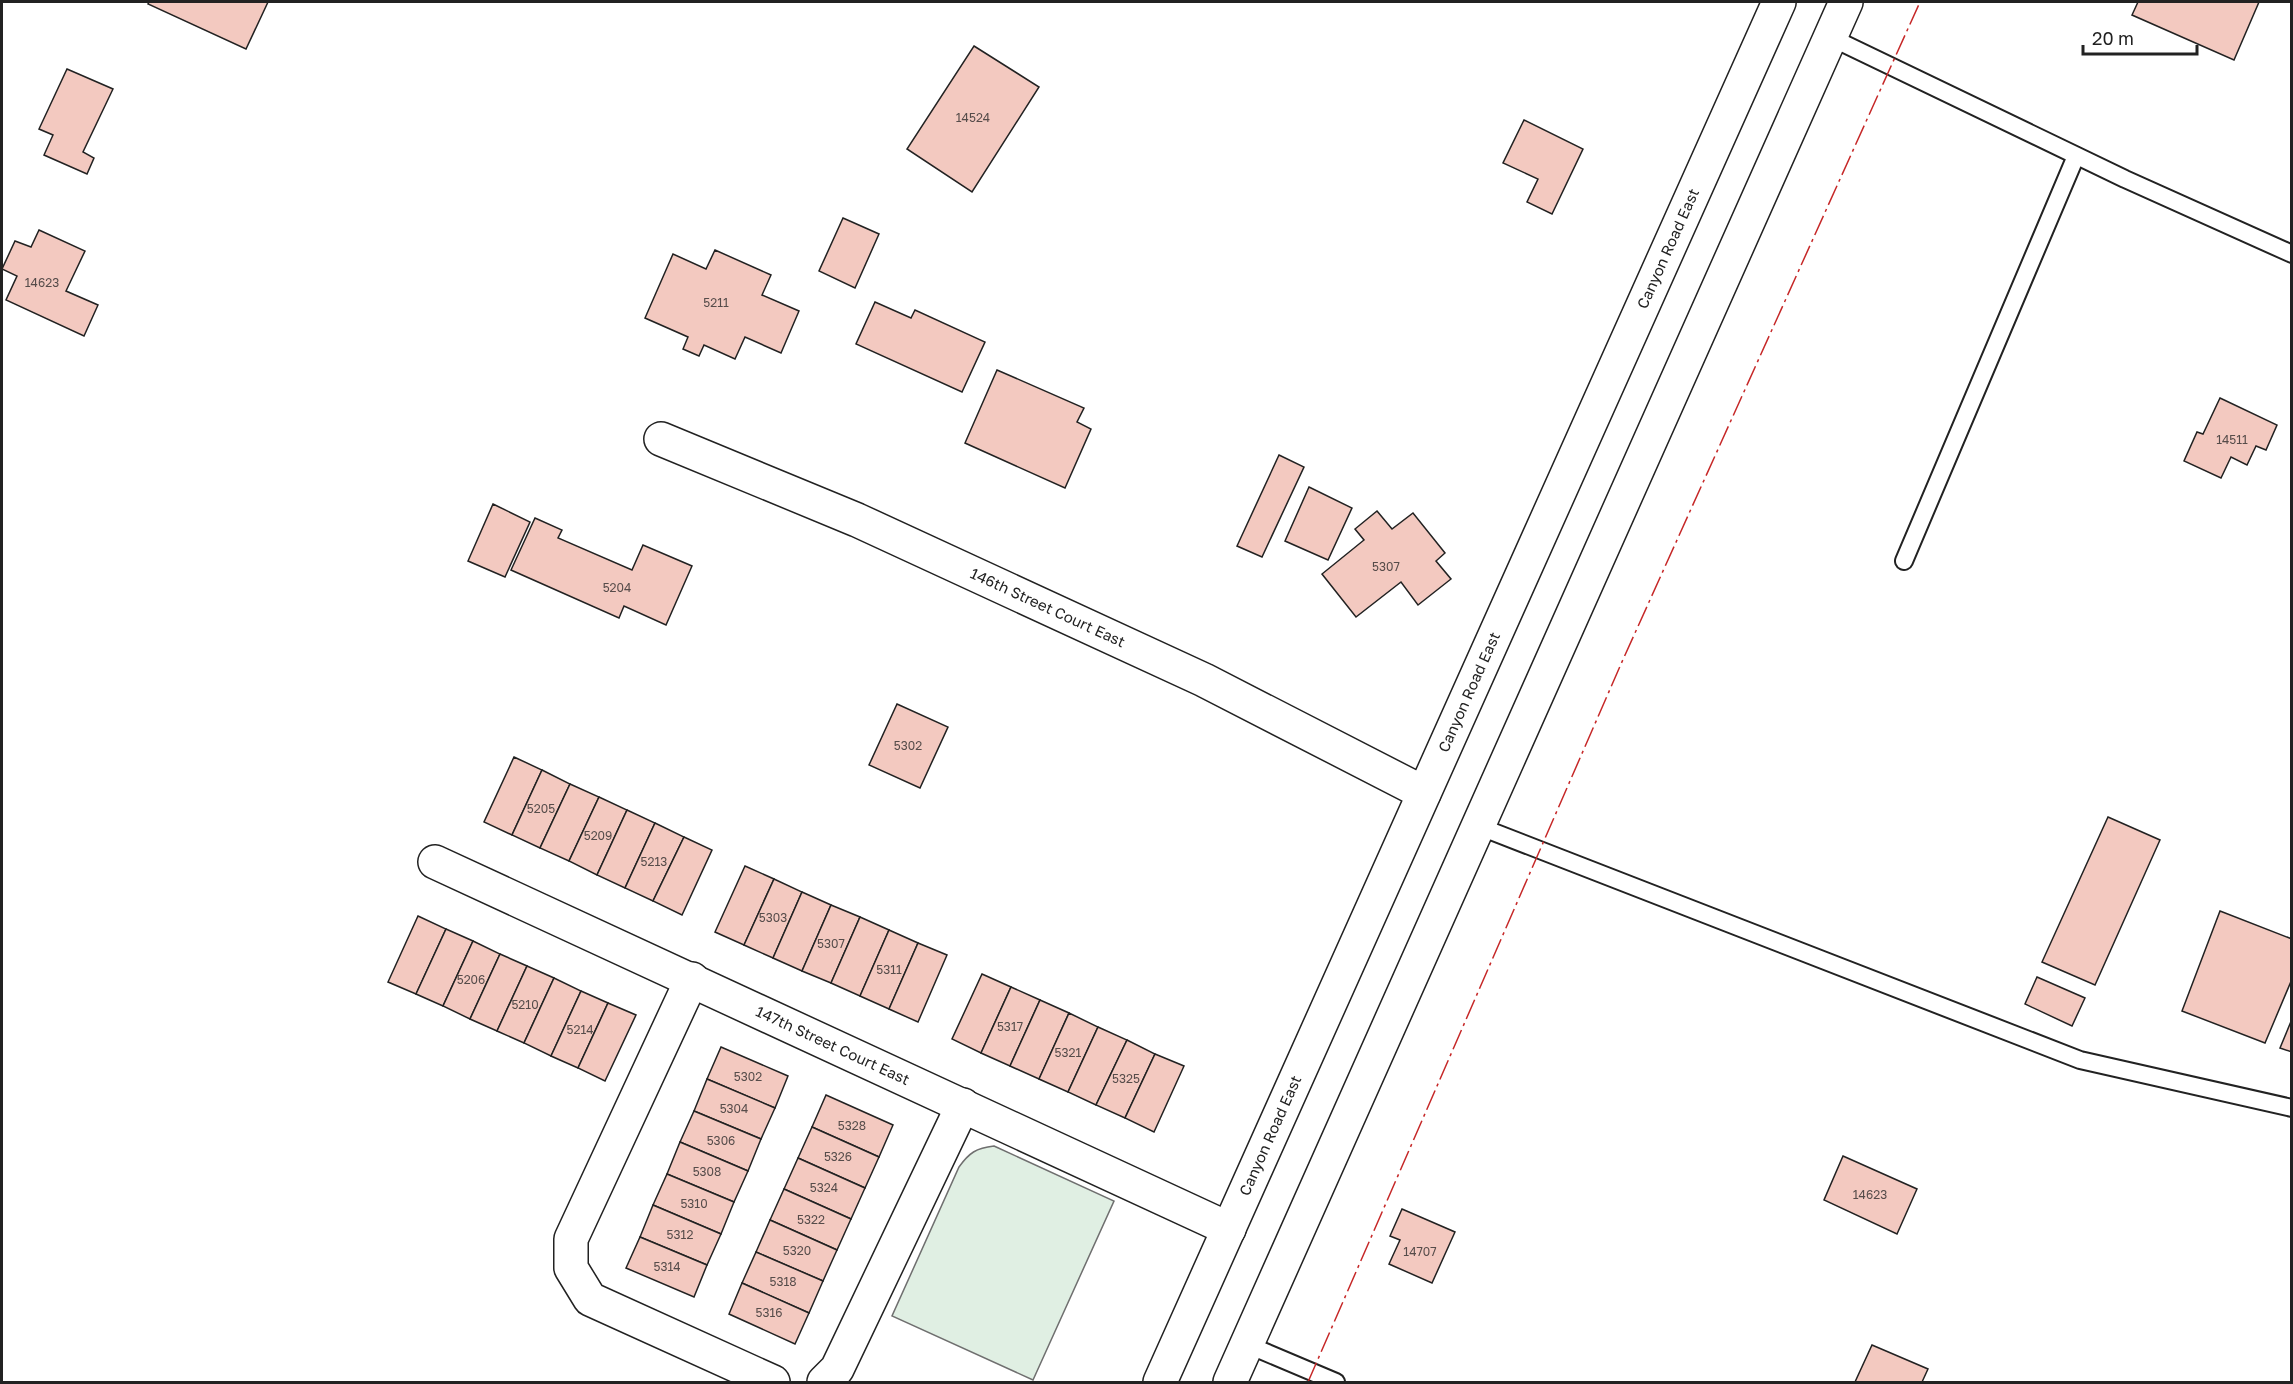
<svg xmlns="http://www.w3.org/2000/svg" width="2293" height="1384" viewBox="0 0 2293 1384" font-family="'Golos Text',sans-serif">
<rect width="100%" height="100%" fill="#fff"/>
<!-- green -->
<path fill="#e0efe3" stroke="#6f6f6f" stroke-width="1.5" d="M 994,1146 L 1114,1201 L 1033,1380 L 892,1316 L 959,1167 C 969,1153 976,1148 994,1146 Z"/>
<!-- building -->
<g fill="#f3c9c0" stroke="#222" stroke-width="1.5">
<path d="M 149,2 L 268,2 L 246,49 L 148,4 Z"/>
<path d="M 2138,2 L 2259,2 L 2234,60 L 2132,15 Z"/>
<path d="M 974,46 L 1039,87 L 972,192 L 907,149 Z"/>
<path d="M 67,69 L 113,89 L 83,152 L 94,158 L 87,174 L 44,155 L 53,135 L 39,129 Z"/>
<path d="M 1524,120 L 1583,149 L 1552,214 L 1527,202 L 1538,179 L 1503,163 Z"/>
<path d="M 843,218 L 879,234 L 855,288 L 819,271 Z"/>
<path d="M 39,230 L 85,251 L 66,291 L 98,305 L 84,336 L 6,300 L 17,276 L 2,269 L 15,241 L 31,247 Z"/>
<path d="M 715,250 L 771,275 L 762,295 L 799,311 L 781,353 L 745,337 L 735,359 L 704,345 L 699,356 L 683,349 L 688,337 L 645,318 L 673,254 L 706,269 Z"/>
<path d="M 875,302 L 911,318 L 915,310 L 985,342 L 962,392 L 856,344 Z"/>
<path d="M 997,370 L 1084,408 L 1077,422 L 1091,429 L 1065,488 L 965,443 Z"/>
<path d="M 2220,398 L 2277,425 L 2266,450 L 2256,446 L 2247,465 L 2231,457 L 2221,478 L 2184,461 L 2197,432 L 2203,434 Z"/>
<path d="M 1279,455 L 1304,467 L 1262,557 L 1237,546 Z"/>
<path d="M 1309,487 L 1352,508 L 1328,560 L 1285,541 Z"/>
<path d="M 493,504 L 530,522 L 505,577 L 468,561 Z"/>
<path d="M 1377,511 L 1392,529 L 1413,513 L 1445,553 L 1436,561 L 1451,579 L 1418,605 L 1401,582 L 1356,617 L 1322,574 L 1364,540 L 1355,529 Z"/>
<path d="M 535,518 L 562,530 L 558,538 L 632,570 L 643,545 L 692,566 L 666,625 L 624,606 L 619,618 L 511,570 Z"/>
<path d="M 897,704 L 948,727 L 920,788 L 869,765 Z"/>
<path d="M 514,757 L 542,770 L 512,835 L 484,822 Z"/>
<path d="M 542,770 L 570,784 L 540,848 L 512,835 Z"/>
<path d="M 570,784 L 599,797 L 569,861 L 540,848 Z"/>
<path d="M 599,797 L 627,810 L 597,875 L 569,861 Z"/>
<path d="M 627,810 L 655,823 L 625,888 L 597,875 Z"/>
<path d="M 2108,817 L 2160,840 L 2095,985 L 2042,962 Z"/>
<path d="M 655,823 L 684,837 L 653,901 L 625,888 Z"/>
<path d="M 684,837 L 712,850 L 682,915 L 653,901 Z"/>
<path d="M 745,866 L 774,879 L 744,945 L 715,932 Z"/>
<path d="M 774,879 L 802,892 L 773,958 L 744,945 Z"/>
<path d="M 802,892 L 831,905 L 802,971 L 773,958 Z"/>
<path d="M 831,905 L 860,917 L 831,983 L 802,971 Z"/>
<path d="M 2220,911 L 2292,939 L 2292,979 L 2265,1043 L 2182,1011 Z"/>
<path d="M 418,916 L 446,929 L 416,994 L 388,982 Z"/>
<path d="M 860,917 L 889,930 L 860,996 L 831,983 Z"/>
<path d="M 446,929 L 473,941 L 443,1006 L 416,994 Z"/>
<path d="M 889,930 L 918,943 L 889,1009 L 860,996 Z"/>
<path d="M 473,941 L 500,954 L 470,1019 L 443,1006 Z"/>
<path d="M 918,943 L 947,955 L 918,1022 L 889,1009 Z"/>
<path d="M 500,954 L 527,966 L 497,1031 L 470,1019 Z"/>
<path d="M 527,966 L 554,978 L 524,1043 L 497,1031 Z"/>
<path d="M 982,974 L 1011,987 L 981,1053 L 952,1039 Z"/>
<path d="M 2037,977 L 2085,998 L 2072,1026 L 2025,1004 Z"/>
<path d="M 554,978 L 581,991 L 551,1056 L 524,1043 Z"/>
<path d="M 1011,987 L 1040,1000 L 1010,1066 L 981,1053 Z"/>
<path d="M 581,991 L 608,1003 L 578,1068 L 551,1056 Z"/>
<path d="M 1040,1000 L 1069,1013 L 1039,1079 L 1010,1066 Z"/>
<path d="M 608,1003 L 636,1015 L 605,1081 L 578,1068 Z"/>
<path d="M 1069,1013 L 1098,1027 L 1068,1092 L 1039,1079 Z"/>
<path d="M 2292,1019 L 2292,1052 L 2280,1048 Z"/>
<path d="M 1098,1027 L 1127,1040 L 1096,1105 L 1068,1092 Z"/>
<path d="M 1127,1040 L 1155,1054 L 1125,1118 L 1096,1105 Z"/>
<path d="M 721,1047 L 788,1076 L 775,1108 L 707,1079 Z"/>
<path d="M 1155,1054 L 1184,1066 L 1154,1132 L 1125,1118 Z"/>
<path d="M 707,1079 L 775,1108 L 761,1139 L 694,1111 Z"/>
<path d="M 826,1095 L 893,1125 L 879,1157 L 812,1127 Z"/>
<path d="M 694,1111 L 761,1139 L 748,1171 L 680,1142 Z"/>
<path d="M 812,1127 L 879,1157 L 865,1188 L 798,1158 Z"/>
<path d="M 680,1142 L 748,1171 L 734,1202 L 667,1174 Z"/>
<path d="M 1843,1156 L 1917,1189 L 1897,1234 L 1824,1200 Z"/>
<path d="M 798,1158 L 865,1188 L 851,1219 L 784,1189 Z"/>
<path d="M 667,1174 L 734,1202 L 721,1234 L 653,1205 Z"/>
<path d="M 784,1189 L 851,1219 L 837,1250 L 770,1220 Z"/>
<path d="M 653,1205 L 721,1234 L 707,1265 L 640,1237 Z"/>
<path d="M 1402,1209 L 1455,1232 L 1432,1283 L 1389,1264 L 1400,1240 L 1390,1236 Z"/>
<path d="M 770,1220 L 837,1250 L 823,1281 L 756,1252 Z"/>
<path d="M 640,1237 L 707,1265 L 694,1297 L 626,1268 Z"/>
<path d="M 756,1252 L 823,1281 L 809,1313 L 742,1283 Z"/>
<path d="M 742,1283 L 809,1313 L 795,1344 L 729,1314 Z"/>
<path d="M 1872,1345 L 1928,1369 L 1922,1382 L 1855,1382 Z"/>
</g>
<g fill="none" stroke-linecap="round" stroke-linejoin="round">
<!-- lane casing -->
<g stroke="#222" stroke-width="20">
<g id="lane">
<path d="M 1830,37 L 2125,179 L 2292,254"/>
<path d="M 1904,561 L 2076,156"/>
<path d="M 1478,826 L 2080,1060 L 2292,1108"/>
<path d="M 1246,1344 L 1336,1382"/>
</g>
</g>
<!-- street casing -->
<g stroke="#222" stroke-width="36">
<g id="street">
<path id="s1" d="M 661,439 L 857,520 L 1204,680 L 1424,793"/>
<path id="s2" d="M 435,862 L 1229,1229"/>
<path d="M 692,979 L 571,1239 L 571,1268 L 590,1299 L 773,1382"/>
<path d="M 824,1382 L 837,1369 L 963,1105"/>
</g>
</g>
<!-- primary casing -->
<g stroke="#222" stroke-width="36">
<g id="primary">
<path id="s3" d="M 1160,1382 L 1779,2"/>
<path d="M 1230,1382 L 1846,2"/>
</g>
</g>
<!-- lane -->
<use href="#lane" stroke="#fff" stroke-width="16"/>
<!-- street -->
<use href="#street" stroke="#fff" stroke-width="33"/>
<!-- primary -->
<use href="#primary" stroke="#fff" stroke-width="33"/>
<!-- power -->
<path stroke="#c62828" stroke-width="1.5" stroke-dasharray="21 4.5 3 4.5" stroke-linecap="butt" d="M 1308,1382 L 1621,664 L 1920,2"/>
</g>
<g text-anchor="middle" stroke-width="4.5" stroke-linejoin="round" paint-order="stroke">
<!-- number labels -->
<g font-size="12" fill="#564c4a">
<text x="973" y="122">14524</text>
<text x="42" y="287">14623</text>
<text x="716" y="307">5211</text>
<text x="2232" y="444">14511</text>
<text x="1386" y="571">5307</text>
<text x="617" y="592">5204</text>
<text x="908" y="750">5302</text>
<text x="541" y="813">5205</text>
<text x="598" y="840">5209</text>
<text x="654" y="866">5213</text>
<text x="773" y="922">5303</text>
<text x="831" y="948">5307</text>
<text x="889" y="974">5311</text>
<text x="471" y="984">5206</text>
<text x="525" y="1009">5210</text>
<text x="1010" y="1031">5317</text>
<text x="580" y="1034">5214</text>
<text x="1068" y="1057">5321</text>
<text x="748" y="1081">5302</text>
<text x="1126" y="1083">5325</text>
<text x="734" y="1113">5304</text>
<text x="852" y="1130">5328</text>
<text x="721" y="1145">5306</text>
<text x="838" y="1161">5326</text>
<text x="707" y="1176">5308</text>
<text x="824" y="1192">5324</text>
<text x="1870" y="1199">14623</text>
<text x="694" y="1208">5310</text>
<text x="811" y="1224">5322</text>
<text x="680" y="1239">5312</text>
<text x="797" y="1255">5320</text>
<text x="1420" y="1256">14707</text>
<text x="667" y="1271">5314</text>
<text x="783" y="1286">5318</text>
<text x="769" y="1317">5316</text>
</g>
<!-- street labels -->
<g font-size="15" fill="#222" stroke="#fff">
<text dy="5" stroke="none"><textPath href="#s3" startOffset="1242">Canyon Road East</textPath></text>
<text dy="5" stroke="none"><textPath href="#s1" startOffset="422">146th Street Court East</textPath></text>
<text dy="5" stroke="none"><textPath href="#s3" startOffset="756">Canyon Road East</textPath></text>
<text dy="5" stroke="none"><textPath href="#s2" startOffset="438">147th Street Court East</textPath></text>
<text dy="5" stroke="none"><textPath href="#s3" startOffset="270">Canyon Road East</textPath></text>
</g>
</g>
<!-- border -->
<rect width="2293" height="1384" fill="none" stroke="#222222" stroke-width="6"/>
<!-- scale -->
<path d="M2083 45v9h114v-9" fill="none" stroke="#222222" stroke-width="3"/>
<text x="2092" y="45" font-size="18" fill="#222222" stroke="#ffffff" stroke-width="4.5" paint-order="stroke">20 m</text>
</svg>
